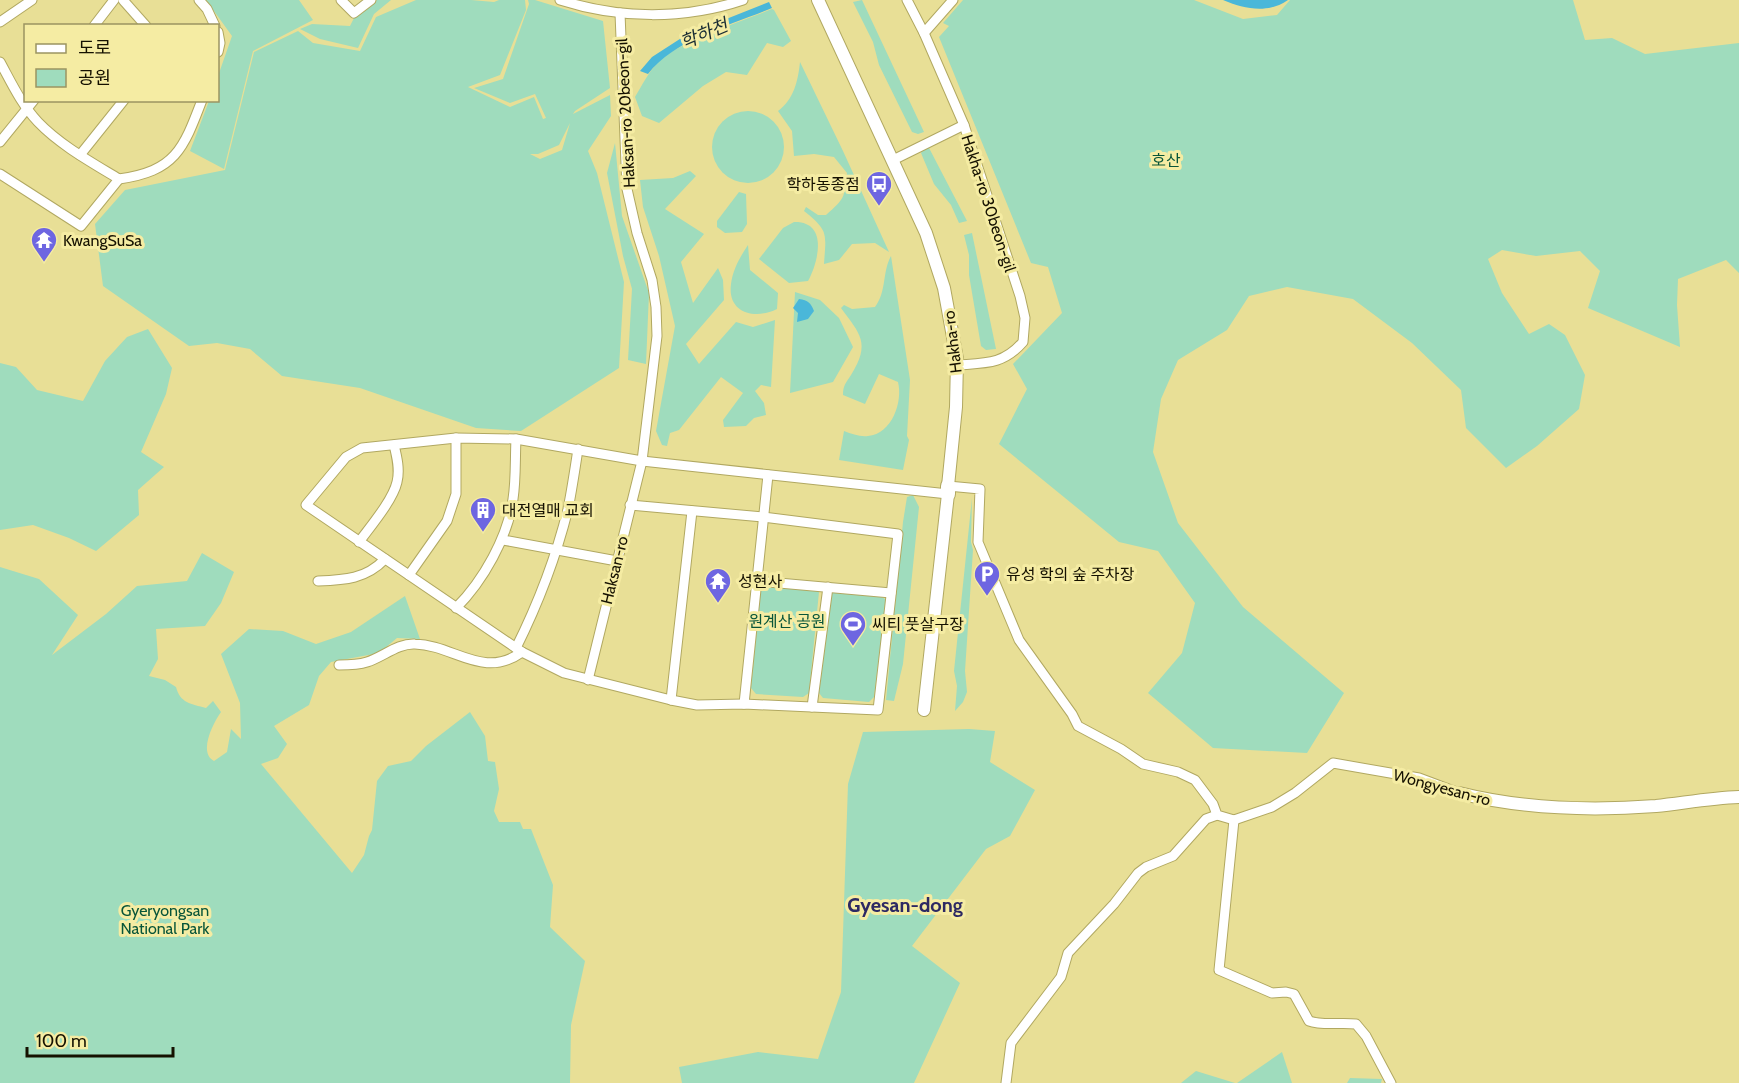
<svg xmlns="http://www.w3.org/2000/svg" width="1739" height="1083" viewBox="0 0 1739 1083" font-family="Cabin,'Noto Sans KR',sans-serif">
<rect width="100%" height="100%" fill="#e8df96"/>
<!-- green -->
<g fill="#9fdcbd" fill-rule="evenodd">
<path d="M 206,0 L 299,0 L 313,20 L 253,51 L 224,169 L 190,151 L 209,101 L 218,100 L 218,76 L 232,36 Z"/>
<path d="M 377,0 L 391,0 L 374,14 L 358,48 L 320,39 L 300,29 L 312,24 L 350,26 L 354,18 Z"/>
<path d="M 416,0 L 471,0 L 494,2 L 499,0 L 525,0 L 526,10 L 500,75 L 468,87 L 510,107 L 534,97 L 543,119 L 546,118 L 535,94 L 510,103 L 474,88 L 503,79 L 529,4 L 528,0 L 535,0 L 603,21 L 610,88 L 575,111 L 573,114 L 610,95 L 611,116 L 588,151 L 597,173 L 624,282 L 619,368 L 521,431 L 476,428 L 360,388 L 282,376 L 250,349 L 217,343 L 189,346 L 103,286 L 95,224 L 125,190 L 225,170 L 254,52 L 298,31 L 313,43 L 360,51 L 376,17 ZM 570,123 L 562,150 L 540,159 L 530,154 L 538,154 L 559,145 Z"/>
<path d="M 862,0 L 924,132 L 918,134 L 912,132 L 879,65 L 873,42 L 853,2 Z"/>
<path d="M 963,0 L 1194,0 L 1243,19 L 1277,15 L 1290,0 L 1573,0 L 1585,40 L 1612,38 L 1645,54 L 1739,43 L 1739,273 L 1726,260 L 1678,279 L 1677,305 L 1680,347 L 1588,308 L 1600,271 L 1580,251 L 1536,256 L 1502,250 L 1488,259 L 1502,293 L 1529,334 L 1549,324 L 1565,335 L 1585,375 L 1579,409 L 1537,446 L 1506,468 L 1466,428 L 1461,390 L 1412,343 L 1353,299 L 1287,287 L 1249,296 L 1227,330 L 1178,360 L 1161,399 L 1153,452 L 1178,523 L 1243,607 L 1344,693 L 1307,753 L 1213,748 L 1148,693 L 1182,653 L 1195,603 L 1158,551 L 1119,542 L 999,444 L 1027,389 L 1013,364 L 1062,313 L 1048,267 L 1031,263 L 939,37 L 949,26 L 943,23 Z"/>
<path d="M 772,9 L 774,10 L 791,41 L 783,47 L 767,43 L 747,75 L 726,72 L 703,86 L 659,123 L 642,116 L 635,97 C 642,85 649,72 658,62 C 676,43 745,20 772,9 Z"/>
<path d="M 800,62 L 843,151 L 889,252 L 875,243 L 852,244 L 839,260 L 824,264 C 826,233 829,231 804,211 L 806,207 L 818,215 L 826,215 C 845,198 844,199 847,173 L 834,157 L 814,154 L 794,156 L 792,131 L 778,111 C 794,99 798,81 800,62 Z"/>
<circle cx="748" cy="147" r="36"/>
<path d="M 615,143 L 622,216 L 649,293 L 646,364 L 628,360 L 632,289 L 623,256 L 607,173 Z"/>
<path d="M 928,146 L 967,221 L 959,223 L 951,205 L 934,184 L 921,153 L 923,149 Z"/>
<path d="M 690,171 L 696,176 L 665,209 L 704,234 L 681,262 L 693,303 L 718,268 L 723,280 L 724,300 L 686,344 L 699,364 L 736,322 L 753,327 L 775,320 L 771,387 L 761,385 L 755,391 L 764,403 L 766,415 L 754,418 L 746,426 L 724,427 L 723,420 L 743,393 L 721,377 L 679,430 L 670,433 L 667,446 L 662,445 L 656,431 L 675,326 L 659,256 L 643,207 L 640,180 L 673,178 Z"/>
<path d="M 739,192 L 746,194 L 747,224 L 742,232 L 725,233 L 717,227 L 717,221 Z"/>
<path d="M 794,222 C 828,221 819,261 808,281 L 789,283 L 759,259 L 783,228 Z"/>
<path d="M 972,233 L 996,349 L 986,350 L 981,346 L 969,275 L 969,255 L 964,235 Z"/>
<path d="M 748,245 L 750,270 L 778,293 L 777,309 C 755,320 727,313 731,284 C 733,269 740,257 748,245 Z"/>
<path d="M 891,256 L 910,380 L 907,436 L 909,440 L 903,470 L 839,460 L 844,431 C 852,434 860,437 868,436 C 892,434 903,402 898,382 L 879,374 L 865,404 L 843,395 C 843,385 846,383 851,375 C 871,343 860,334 841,308 L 844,305 L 852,309 L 875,307 C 887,291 882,272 891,256 Z"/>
<path d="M 795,292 L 820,300 L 839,318 L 853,347 L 833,382 L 790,393 Z"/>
<path d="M 148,329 L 172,368 L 166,394 L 141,452 L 164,467 L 138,490 L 139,515 L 96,551 L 69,538 L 33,525 L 0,530 L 0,363 L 16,367 L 37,390 L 83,401 L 105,361 L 127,337 Z"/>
<path d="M 913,495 L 919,507 L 903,664 L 894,701 L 886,700 L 903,522 L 907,497 Z"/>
<path d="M 972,498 L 971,542 L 973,550 L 965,671 L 967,692 L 963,702 L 955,711 L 957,686 L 954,671 Z"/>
<path d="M 202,553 L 234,572 L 221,603 L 205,626 L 156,629 L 158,659 L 149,676 L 165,680 L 176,687 C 180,703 191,704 206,708 L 213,701 L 221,712 C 213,723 198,753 214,761 L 227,752 L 231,729 L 241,739 L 240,703 L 221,654 L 249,629 L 283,631 L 316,644 L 351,632 L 405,596 L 420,639 L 397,638 L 379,653 L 331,662 L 319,676 L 309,705 L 274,726 L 287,744 L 278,758 L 261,764 L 352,873 L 364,855 L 369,836 L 372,830 L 377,781 L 388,766 L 411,761 L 426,746 L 470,712 L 485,736 L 488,761 L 495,762 L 499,789 L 494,811 L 499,822 L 520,822 L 523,829 L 531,829 L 553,885 L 550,927 L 585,961 L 571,1025 L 570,1083 L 0,1083 L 0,567 L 39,579 L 78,615 L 52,655 L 106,614 L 137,586 L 187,581 Z"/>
<path d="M 761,586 L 816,588 L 819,592 L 809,693 L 803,697 L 756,694 L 751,688 Z"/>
<path d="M 834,591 L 881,596 L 886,600 L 874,697 L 869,702 L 823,698 L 819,693 L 831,594 Z"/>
<path d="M 969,729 L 995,731 L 990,762 L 1035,790 L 1010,836 L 986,849 L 912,946 L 960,983 L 914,1083 L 682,1083 L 679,1067 L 758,1052 L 818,1059 L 841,992 L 848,784 L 863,732 Z"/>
<path d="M 1282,1052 L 1292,1083 L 1237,1083 Z"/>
<path d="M 1196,1071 L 1235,1083 L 1181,1083 Z"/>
<path d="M 1350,1078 L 1382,1079 L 1381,1083 L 1347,1083 Z"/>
</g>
<!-- water -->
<g fill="#4ab7d9">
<path d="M 1223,0 L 1288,0 C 1268,14 1244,9 1223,0 Z"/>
<path d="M 769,2 L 772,8 C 732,25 675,39 648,74 L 640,71 L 652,57 L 686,35 Z"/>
<path d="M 799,299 C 808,300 811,303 814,311 L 808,319 L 797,322 L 798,313 L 793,308 Z"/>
</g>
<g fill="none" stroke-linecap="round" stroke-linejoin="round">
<!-- minor casing -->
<g stroke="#b1a861" stroke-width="11">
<g id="minor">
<path d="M 123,0 L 146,26"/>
<path d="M 199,0 L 207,9 L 215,26"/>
<path d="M 341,0 L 354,13 L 371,0"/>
<path d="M 560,0 C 619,19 684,20 743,0"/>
<path d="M 907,0 L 924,33 L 964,125 L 1020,296 L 1025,318 L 1023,342 C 1003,365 985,363 957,365"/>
<path d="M 0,22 L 32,0"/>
<path d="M 94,26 L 114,0"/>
<path d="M 218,32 L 220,43 L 218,52"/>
<path d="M 924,33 L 953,0"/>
<path d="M 0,62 C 11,82 21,104 38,122 C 60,145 91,162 119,179 C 175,171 183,150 202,100"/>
<path d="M 0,142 L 34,100"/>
<path d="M 80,155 L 124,100"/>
<path d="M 893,160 L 964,125"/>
<path d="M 0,174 L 81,226 L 119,179"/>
<path d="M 948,486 L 980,489 L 978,542 L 1019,640 L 1072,714 L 1078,726 L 1121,749 L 1143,764 L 1178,772 L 1195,780 L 1213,804 L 1217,815 L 1234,820 L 1272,807 L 1295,793 L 1333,763 L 1419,778 L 1459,793"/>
<path d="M 630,505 L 763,517 L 898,534 L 878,710 L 744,704 L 697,705 L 671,700 L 564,673 L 522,652 L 306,505 L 346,457 L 362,448 L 456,438 L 516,439 L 642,461 L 948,494"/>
<path d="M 503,540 L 617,561"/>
<path d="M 359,542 C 370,527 393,500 397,482 C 400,470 397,457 394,445"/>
<path d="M 409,575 L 447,521 L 456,494 L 456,438"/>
<path d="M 318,581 C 345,580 366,579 385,559"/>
<path d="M 757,581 L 891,593"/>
<path d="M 456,608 C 483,581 508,537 513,499 C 516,480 515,459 516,439"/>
<path d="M 516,648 C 538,604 556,557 568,509 C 572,489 575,469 578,449"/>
<path d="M 339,665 C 348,665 358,665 367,662 C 383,657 398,643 415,644 C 454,645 483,680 522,652"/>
<path d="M 588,680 L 642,461 L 657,336 L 656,307 L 652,280 L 637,233 L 627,189 L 620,13"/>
<path d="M 671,700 L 692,511"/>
<path d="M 744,704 L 768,475"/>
<path d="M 812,707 L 828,587"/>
<path d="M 1234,820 L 1219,970 L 1272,993 L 1286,992 L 1294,994 L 1309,1021 C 1323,1026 1340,1022 1356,1024 L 1366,1036 L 1391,1083"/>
<path d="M 1006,1083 L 1011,1043 L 1061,977 L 1068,953 L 1114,904 L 1138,873 L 1146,867 L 1173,856 L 1206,819 L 1217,815"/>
</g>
</g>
<!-- tertiary casing -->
<g stroke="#b1a861" stroke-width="14">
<g id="tertiary">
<path d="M 818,0 L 926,233 L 944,288 L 957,359 L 956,407 L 948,486"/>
<path d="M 924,710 L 948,494"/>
<path d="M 1459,793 C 1523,809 1590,811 1656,806 C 1684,803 1711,798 1739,797"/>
</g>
</g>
<!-- secondary casing -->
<g stroke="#b1a861" stroke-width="16">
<path id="secondary" d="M 948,494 L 948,486"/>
</g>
<!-- minor -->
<use href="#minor" stroke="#fff" stroke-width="9"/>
<!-- tertiary -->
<use href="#tertiary" stroke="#fff" stroke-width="12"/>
<!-- secondary -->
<use href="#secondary" stroke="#fff" stroke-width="14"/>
</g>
<!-- icons -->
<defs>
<g id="bus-pin" transform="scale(1.35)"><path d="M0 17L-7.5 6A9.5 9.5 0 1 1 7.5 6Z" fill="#6e66e1" stroke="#f5eca3"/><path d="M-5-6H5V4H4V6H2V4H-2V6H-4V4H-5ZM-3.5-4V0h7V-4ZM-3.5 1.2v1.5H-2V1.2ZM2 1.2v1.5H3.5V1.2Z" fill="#fff"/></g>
<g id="temple-pin" transform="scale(1.35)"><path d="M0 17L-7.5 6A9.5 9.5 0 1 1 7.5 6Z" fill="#6e66e1" stroke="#f5eca3"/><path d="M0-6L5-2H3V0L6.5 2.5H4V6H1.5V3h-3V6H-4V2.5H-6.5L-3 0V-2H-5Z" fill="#fff"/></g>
<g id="building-pin" transform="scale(1.35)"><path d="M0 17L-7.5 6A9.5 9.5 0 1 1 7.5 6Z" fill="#6e66e1" stroke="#f5eca3"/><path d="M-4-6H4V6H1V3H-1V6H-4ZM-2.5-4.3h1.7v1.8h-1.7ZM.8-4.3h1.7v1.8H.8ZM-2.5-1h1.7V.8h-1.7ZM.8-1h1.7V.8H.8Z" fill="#fff"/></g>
<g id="parking-pin" transform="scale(1.35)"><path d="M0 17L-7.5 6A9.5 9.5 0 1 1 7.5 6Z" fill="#6e66e1" stroke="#f5eca3"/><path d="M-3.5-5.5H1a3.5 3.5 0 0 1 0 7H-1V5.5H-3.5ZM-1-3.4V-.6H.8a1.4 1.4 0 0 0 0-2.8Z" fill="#fff"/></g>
<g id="stadium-pin" transform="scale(1.35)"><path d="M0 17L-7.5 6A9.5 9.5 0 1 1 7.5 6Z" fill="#6e66e1" stroke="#f5eca3"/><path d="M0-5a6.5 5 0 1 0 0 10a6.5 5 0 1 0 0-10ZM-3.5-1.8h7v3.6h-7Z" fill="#fff"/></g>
</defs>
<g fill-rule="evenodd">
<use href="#bus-pin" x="879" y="184"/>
<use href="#temple-pin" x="44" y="240"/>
<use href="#building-pin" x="483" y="510"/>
<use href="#parking-pin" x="987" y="574"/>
<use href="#temple-pin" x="718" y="581"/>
<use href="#stadium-pin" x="853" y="624"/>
</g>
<g text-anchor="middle" stroke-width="6" stroke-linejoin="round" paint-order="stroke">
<!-- street labels -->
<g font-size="16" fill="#151100" stroke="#f5eca3">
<text transform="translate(625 113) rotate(-93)" y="6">Haksan-ro 20beon-gil</text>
<text transform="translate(989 203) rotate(72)" y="6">Hakha-ro 30beon-gil</text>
<text transform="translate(952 342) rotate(-97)" y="6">Hakha-ro</text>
<text transform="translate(614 570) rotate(-76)" y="6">Haksan-ro</text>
<text transform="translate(1442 787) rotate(15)" y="6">Wongyesan-ro</text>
</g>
<!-- park labels -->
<g font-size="16" fill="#085539" stroke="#f5eca3">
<text x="1166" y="166">호산</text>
<text x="787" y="627">원계산 공원</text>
<text x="165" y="916">Gyeryongsan<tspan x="165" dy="18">National Park</tspan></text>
</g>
<!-- poi labels -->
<g font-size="16" fill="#151100" stroke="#f5eca3" text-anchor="start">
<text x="860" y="190" text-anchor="end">학하동종점</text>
<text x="63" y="246">KwangSuSa</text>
<text x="502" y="516">대전열매 교회</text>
<text x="1006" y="580">유성 학의 숲 주차장</text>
<text x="738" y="587">성현사</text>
<text x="872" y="630">씨티 풋살구장</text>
</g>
<!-- water labels -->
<g font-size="18" font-style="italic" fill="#192c33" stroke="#f5eca3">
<text transform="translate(704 34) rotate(-23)" y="6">학하천</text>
</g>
<!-- quarter labels -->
<g font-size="20" font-weight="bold" fill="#2d2963" stroke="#f5eca3">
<text x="905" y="912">Gyesan-dong</text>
</g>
</g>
<!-- legend -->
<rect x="24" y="24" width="195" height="78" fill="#f5eca3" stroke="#9b9462" stroke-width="1.5"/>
<rect x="36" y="44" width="30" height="9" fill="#ffffff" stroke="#9b9462" stroke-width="1.5"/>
<text x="78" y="54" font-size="18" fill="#151100">도로</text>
<rect x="36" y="69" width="30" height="18" fill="#9fdcbd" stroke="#9b9462" stroke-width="1.5"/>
<text x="78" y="84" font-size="18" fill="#151100">공원</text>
<!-- scale -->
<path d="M27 1047v9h146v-9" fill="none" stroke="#151100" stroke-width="3"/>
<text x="36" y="1047" font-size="18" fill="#151100" stroke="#f5eca3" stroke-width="4.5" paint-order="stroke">100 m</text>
</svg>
